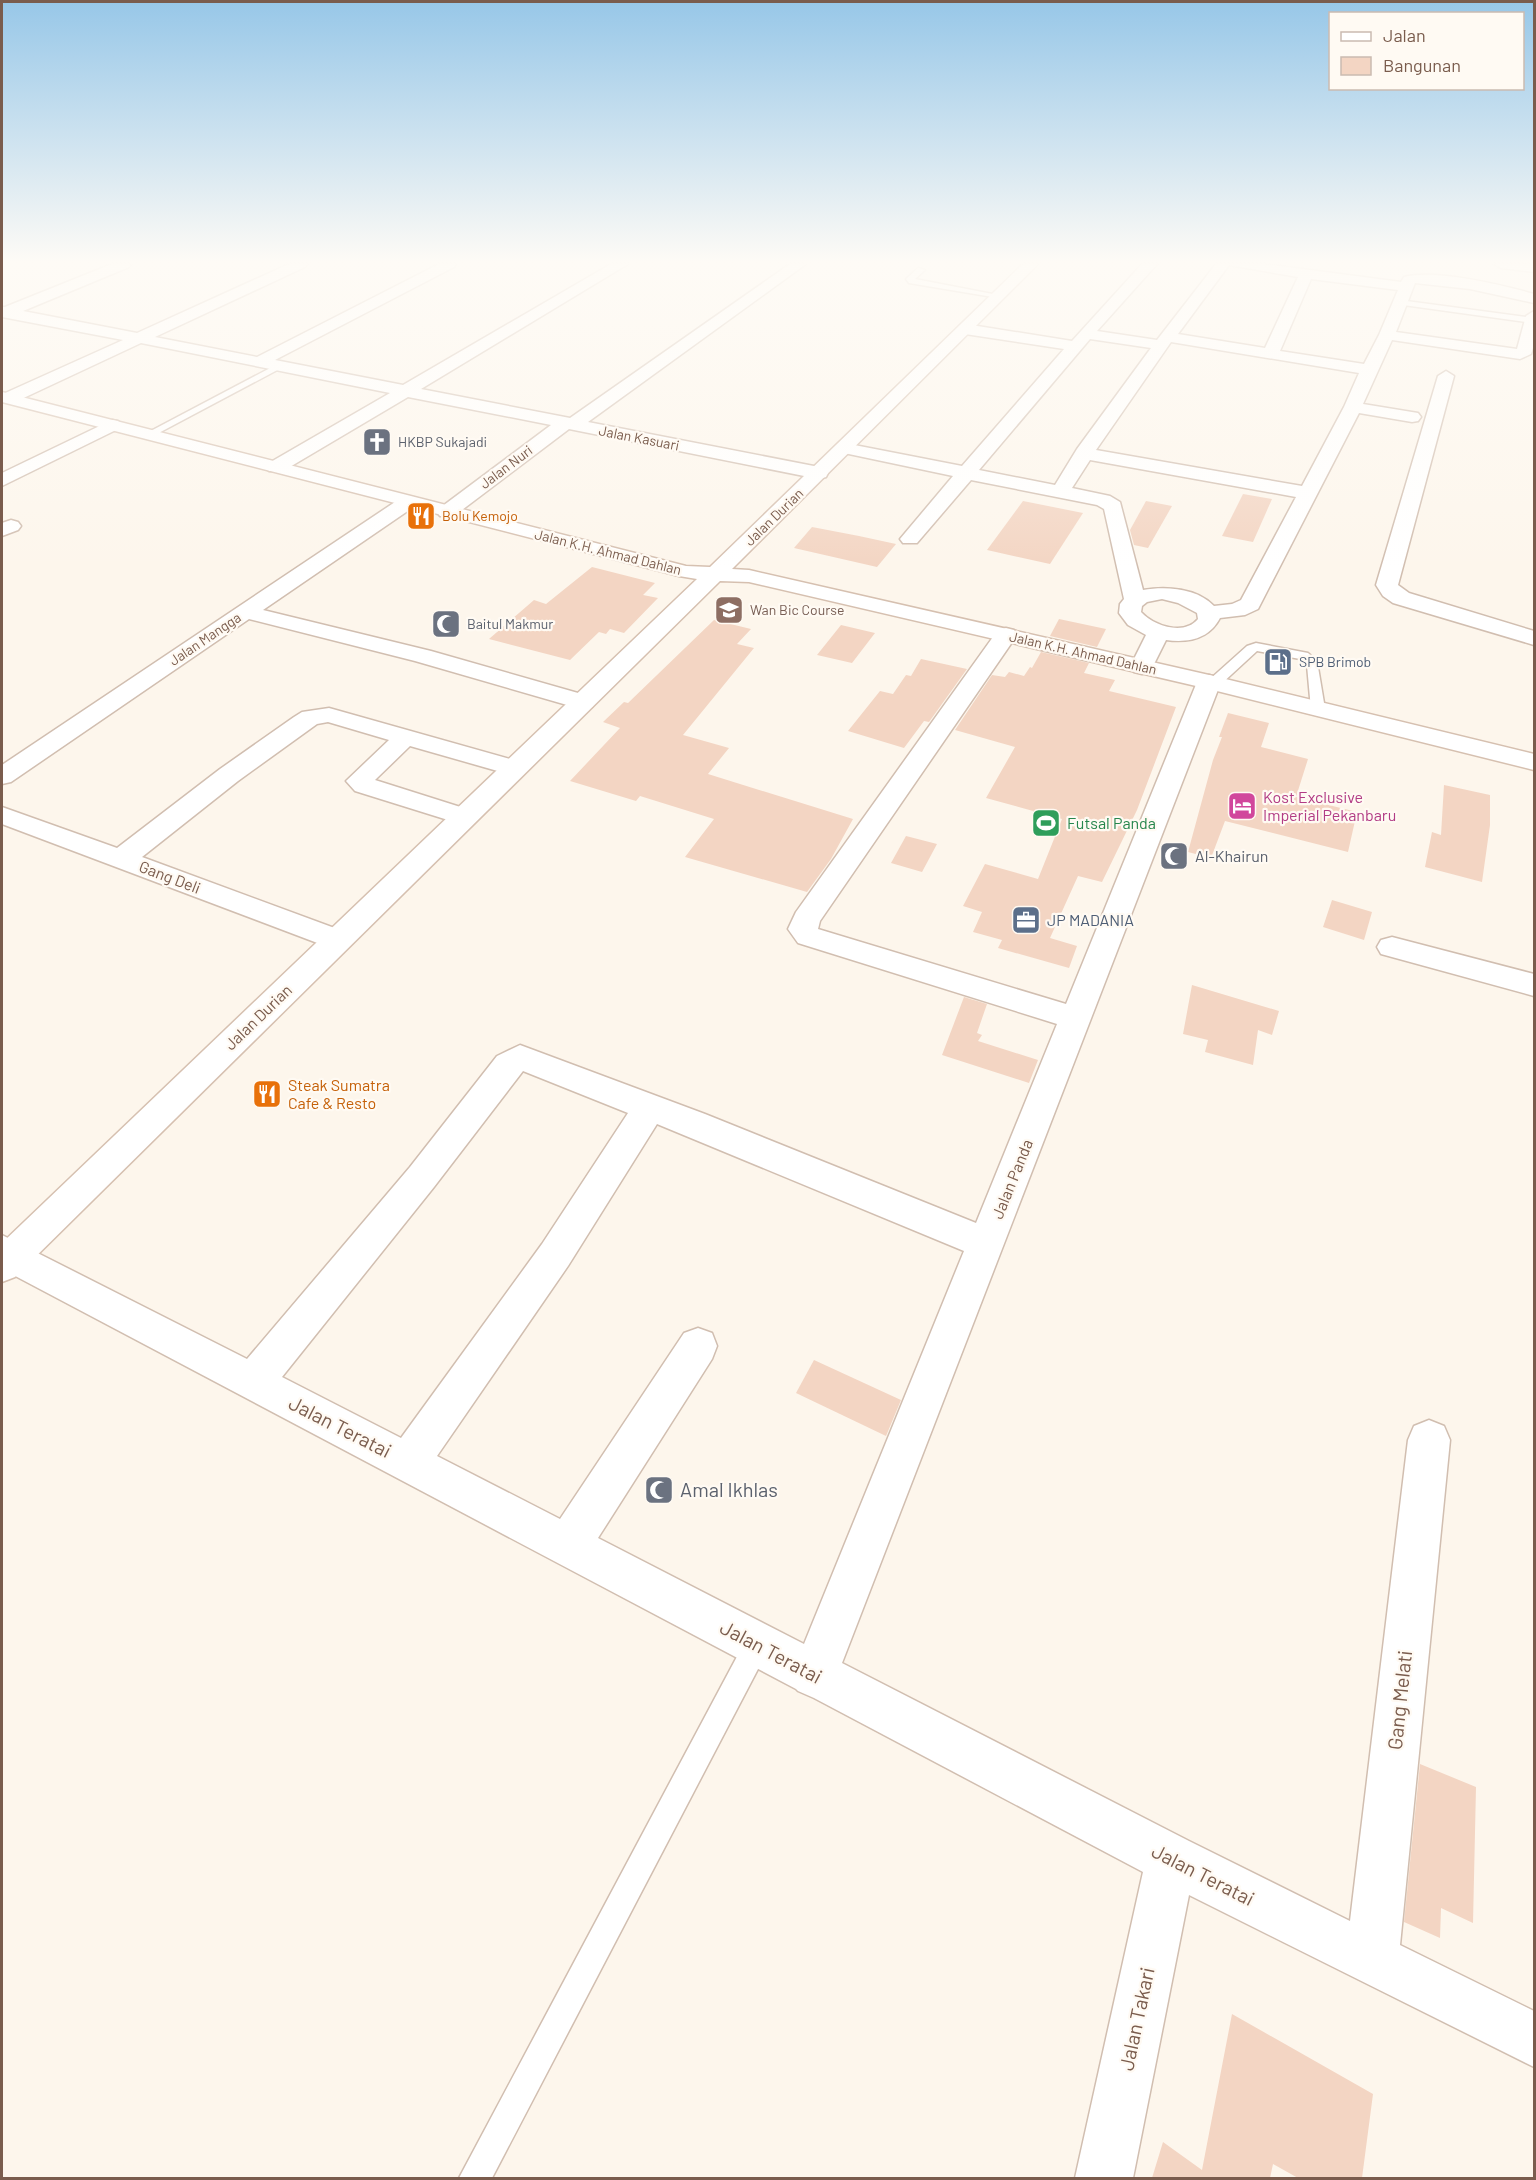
<svg xmlns="http://www.w3.org/2000/svg" width="1536" height="2180" viewBox="0 0 1536 2180" font-family="Barlow,sans-serif">
<rect width="100%" height="100%" fill="#fdf6ec"/>
<!-- building -->
<g fill="#f3d5c3">
<path d="M 1243,494 L 1272,499 L 1253,542 L 1222,536 Z"/>
<path d="M 1023,501 L 1083,513 L 1050,564 L 987,550 Z"/>
<path d="M 1146,501 L 1172,506 L 1148,548 L 1134,545 L 1130,530 Z"/>
<path d="M 812,527 L 859,536 L 896,544 L 877,567 L 794,548 Z"/>
<path d="M 592,567 L 655,583 L 643,595 L 658,598 L 624,633 L 610,629 L 606,634 L 599,632 L 570,660 L 489,639 L 534,600 L 546,604 Z"/>
<path d="M 1059,619 L 1106,629 L 1097,647 L 1050,636 Z"/>
<path d="M 714,620 L 751,629 L 737,644 L 754,648 L 683,735 L 729,748 L 708,774 L 853,819 L 831,859 L 807,892 L 685,857 L 714,819 L 640,796 L 636,801 L 570,781 L 620,728 L 603,722 L 624,702 L 628,703 Z"/>
<path d="M 841,625 L 875,633 L 852,663 L 817,655 Z"/>
<path d="M 1041,652 L 1089,663 L 1084,673 L 1115,680 L 1109,691 L 1176,707 L 1137,810 L 1102,882 L 1078,876 L 1050,938 L 1077,946 L 1069,968 L 998,948 L 1002,940 L 973,932 L 982,912 L 963,906 L 985,864 L 1038,879 L 1062,819 L 986,798 L 1015,747 L 955,730 L 992,675 L 1005,677 L 1009,672 L 1024,676 L 1030,667 L 1032,668 Z"/>
<path d="M 921,659 L 967,669 L 929,722 L 924,721 L 904,748 L 848,731 L 880,691 L 893,694 L 906,675 L 911,676 Z"/>
<path d="M 1228,713 L 1269,723 L 1261,747 L 1308,759 L 1296,797 L 1357,812 L 1348,852 L 1225,821 L 1211,858 L 1188,852 L 1213,760 L 1222,737 L 1219,737 Z"/>
<path d="M 1444,785 L 1490,795 L 1490,825 L 1482,882 L 1425,867 L 1432,832 L 1441,835 Z"/>
<path d="M 906,836 L 937,844 L 922,872 L 891,863 Z"/>
<path d="M 1332,900 L 1372,912 L 1364,940 L 1323,927 Z"/>
<path d="M 1192,985 L 1279,1011 L 1272,1035 L 1258,1030 L 1253,1065 L 1205,1052 L 1208,1040 L 1183,1034 Z"/>
<path d="M 964,997 L 987,1004 L 977,1033 L 982,1035 L 978,1041 L 1038,1060 L 1029,1083 L 942,1055 Z"/>
<path d="M 814,1360 L 901,1400 L 886,1436 L 796,1393 Z"/>
<path d="M 1420,1764 L 1476,1787 L 1473,1923 L 1441,1908 L 1440,1938 L 1404,1922 Z"/>
<path d="M 1232,2014 L 1373,2094 L 1362,2178 L 1298,2178 L 1273,2164 L 1270,2178 L 1152,2178 L 1163,2142 L 1202,2170 Z"/>
</g>
<g fill="none" stroke-linecap="round" stroke-linejoin="round">
<!-- lane casing -->
<g stroke="#d1beb0" stroke-width="3">
<g id="lane">
<path d="M 918,268 L 925,270 L 915,279 L 1003,296 L 999,298 L 909,283 L 906,279 Z"/>
<path d="M 1399,300 L 1533,318 L 1534,323 L 1396,304 L 1395,302 Z"/>
<path d="M 276,365 L 283,367 L 153,436 L 145,434 Z"/>
<path d="M 1256,643 L 1308,653 L 1317,661 L 1325,709 L 1323,712 L 1318,713 L 1311,709 L 1307,665 L 1300,659 L 1257,651 L 1219,686 L 1209,686 L 1208,683 L 1209,680 L 1247,646 Z"/>
<path d="M 761,1634 L 770,1637 L 773,1646 L 770,1655 L 758,1669 L 492,2178 L 459,2178 L 740,1651 L 752,1637 Z"/>
</g>
</g>
<!-- street casing -->
<g stroke="#d1beb0" stroke-width="3">
<g id="street">
<path d="M 112,264 L 131,264 L 129,267 L 23,311 L 137,333 L 289,264 L 307,264 L 305,267 L 155,337 L 257,357 L 439,264 L 456,264 L 454,267 L 275,360 L 403,385 L 611,264 L 628,264 L 421,389 L 570,418 L 790,264 L 806,264 L 588,422 L 819,467 L 826,469 L 828,473 L 826,477 L 819,479 L 569,429 L 454,516 L 440,516 L 437,512 L 440,508 L 551,425 L 408,397 L 283,471 L 269,471 L 267,467 L 269,463 L 390,393 L 141,343 L 15,402 L 3,402 L 3,394 L 123,340 L 2,317 L 2,307 L 5,307 Z"/>
<path d="M 1142,264 L 1157,264 L 1097,331 L 1157,340 L 1216,264 L 1265,264 L 1401,282 L 1404,277 C 1436,269 1502,285 1534,294 L 1534,303 L 1470,289 L 1415,283 L 1396,332 L 1517,349 L 1526,316 L 1534,311 L 1534,345 L 1531,354 L 1520,359 L 1392,340 L 1363,404 L 1418,413 L 1421,417 L 1418,421 L 1412,422 L 1359,413 L 1258,609 L 1245,615 L 1220,618 C 1209,639 1189,643 1166,640 L 1150,672 L 1142,674 L 1134,672 L 1130,667 L 1146,635 L 1128,625 L 1119,613 L 1120,604 L 1124,599 L 1104,509 L 1097,505 L 971,480 L 917,543 L 903,543 L 900,539 L 953,476 L 844,453 L 838,452 L 835,448 L 838,444 L 844,443 L 962,466 L 1064,349 L 965,334 L 960,332 L 957,329 L 960,326 L 965,324 L 1072,341 ZM 1229,265 L 1298,277 L 1265,348 L 1178,334 ZM 1311,279 L 1398,290 L 1379,335 L 1364,364 L 1280,351 ZM 1090,339 L 1151,348 L 1077,449 L 1055,485 L 979,470 ZM 1171,342 L 1359,373 L 1344,407 L 1302,486 L 1096,450 ZM 1090,460 L 1296,497 L 1241,600 L 1232,604 L 1214,606 C 1197,588 1166,586 1143,590 L 1120,502 L 1110,496 L 1072,488 ZM 1162,599 L 1178,603 L 1197,613 L 1198,619 C 1184,636 1154,626 1141,612 L 1142,606 L 1147,602 Z"/>
<path d="M 1446,371 L 1454,376 L 1398,585 L 1409,593 L 1534,631 L 1534,645 L 1393,603 L 1383,596 L 1376,585 L 1438,376 Z"/>
<path d="M 112,420 L 118,421 L 121,425 L 118,429 L 2,486 L 2,473 Z"/>
<path d="M 408,496 L 415,498 L 418,502 L 415,506 L 263,610 L 431,651 L 592,697 L 595,702 L 592,707 L 583,709 L 574,707 L 415,661 L 249,619 L 11,782 L 2,784 L 2,765 L 401,498 Z"/>
<path d="M 11,520 L 18,522 L 21,526 L 18,530 L 2,536 L 2,523 Z"/>
<path d="M 1006,628 L 1014,630 L 1017,635 L 820,921 L 818,929 L 1066,1004 L 1197,682 L 1201,677 L 1209,675 L 1217,677 L 1221,682 L 842,1663 L 1189,1841 L 1350,1921 L 1408,1440 L 1414,1426 L 1429,1420 L 1444,1426 L 1450,1440 L 1400,1945 L 1534,2011 L 1534,2067 L 1189,1895 L 1133,2178 L 1075,2178 L 1143,1872 L 814,1698 L 798,1691 L 796,1689 L 2,1269 L 2,1235 L 247,1359 L 410,1167 L 497,1056 L 520,1045 L 705,1114 L 976,1223 L 1057,1024 L 798,943 L 788,929 L 796,912 L 998,630 ZM 523,1071 L 628,1113 L 542,1244 L 401,1438 L 282,1377 L 434,1187 ZM 657,1124 L 964,1251 L 804,1644 L 598,1538 L 712,1359 L 717,1346 L 712,1333 L 698,1328 L 684,1333 L 560,1519 L 437,1456 L 568,1266 Z"/>
<path d="M 329,708 L 524,763 L 528,768 L 524,773 L 515,776 L 410,746 L 375,780 L 473,811 L 477,817 L 473,823 L 464,825 L 355,791 L 346,781 L 389,740 L 328,722 L 317,724 L 238,781 L 142,857 L 348,933 L 353,940 L 348,947 L 338,950 L 328,947 L 2,824 L 2,807 L 117,848 L 220,769 L 294,717 L 302,712 Z"/>
<path d="M 1392,937 L 1534,974 L 1534,996 L 1381,954 L 1377,947 L 1381,940 Z"/>
</g>
</g>
<!-- secondary casing -->
<g stroke="#d6c0b0" stroke-width="3">
<g id="secondary">
<path d="M 1023,264 L 1038,264 L 732,569 L 749,570 L 1209,675 L 1534,754 L 1534,770 L 1209,689 L 749,582 L 720,581 L 15,1277 L 2,1282 L 2,1243 L 697,579 L 679,576 L 2,402 L 2,392 L 686,566 L 710,567 Z"/>
<path d="M 1494,264 L 1534,264 L 1534,272 L 1501,268 Z"/>
</g>
</g>
<!-- lane -->
<use href="#lane" fill="#fff" fill-rule="evenodd"/>
<!-- street -->
<use href="#street" fill="#fff" fill-rule="evenodd"/>
<!-- secondary -->
<use href="#secondary" fill="#fff" fill-rule="evenodd"/>
</g>
<!-- sky -->
<linearGradient id="sky" x2="0" y2="1"><stop stop-color="#97c7e8"/><stop offset="0.46" stop-color="#fefbf6"/><stop offset="1" stop-color="#fefbf6" stop-opacity="0"/></linearGradient>
<rect width="1536" height="569" fill="url(#sky)"/>
<!-- icons -->
<defs>
<g id="church-square" transform="scale(1.5)"><rect x="-9" y="-9" width="18" height="18" rx="4" fill="#6b7280" stroke="#fffaf3"/><path d="M-1.2-6h2.4v3.5h3.3v2.4h-3.3V6h-2.4V-.1h-3.3v-2.4h3.3Z" fill="#fff"/></g>
<g id="restaurant-square" transform="scale(1.5)"><rect x="-9" y="-9" width="18" height="18" rx="4" fill="#e8710a" stroke="#fffaf3"/><path d="M-5-6h1v4h1v-4h1v4h1v-4h1v5L-1.5 .5V6h-2V.5L-5-1ZM5-6V6H3V1.5H1.5Q1.5-4 5-6Z" fill="#fff"/></g>
<g id="school-square" transform="scale(1.5)"><rect x="-9" y="-9" width="18" height="18" rx="4" fill="#8d6e63" stroke="#fffaf3"/><path d="M0-5L7-2L0 1L-7-2ZM-4 1L0 2.5L4 1V4Q0 6-4 4Z" fill="#fff"/></g>
<g id="mosque-square" transform="scale(1.5)"><rect x="-9" y="-9" width="18" height="18" rx="4" fill="#6b7280" stroke="#fffaf3"/><path d="M3.5-4.9A6 6 0 1 0 3.5 4.9A5 5 0 1 1 3.5-4.9Z" fill="#fff"/></g>
<g id="fuel-square" transform="scale(1.5)"><rect x="-9" y="-9" width="18" height="18" rx="4" fill="#5c6f8a" stroke="#fffaf3"/><path d="M-5.5-6h7V0h2V4h1.3V-2.5L3-4.5l.8-.8L6-3V5H2.5V1h-1V6h-7ZM-4.2-4.7v3.2H.2V-4.7Z" fill="#fff"/></g>
<g id="hotel-square" transform="scale(1.5)"><rect x="-9" y="-9" width="18" height="18" rx="4" fill="#d1479c" stroke="#fffaf3"/><path d="M-6-4.5h1.5V1H6V5H4.5V3h-9V5H-6ZM-4 0a1.8 1.8 0 1 1 3.6 0ZM.5 0V-2.5h3Q6-2.5 6 0Z" fill="#fff"/></g>
<g id="stadium-square" transform="scale(1.5)"><rect x="-9" y="-9" width="18" height="18" rx="4" fill="#2e9e5b" stroke="#fffaf3"/><path d="M0-5a6.5 5 0 1 0 0 10a6.5 5 0 1 0 0-10ZM-3.5-1.8h7v3.6h-7Z" fill="#fff"/></g>
<g id="office-square" transform="scale(1.5)"><rect x="-9" y="-9" width="18" height="18" rx="4" fill="#5c6f8a" stroke="#fffaf3"/><path d="M-6-3h4V-5.5h4V-3h4V5H-6ZM-1-4.5V-3h2v-1.5ZM-6 0V1H6V0Z" fill="#fff"/></g>
</defs>
<g fill-rule="evenodd">
<use href="#church-square" x="377" y="442"/>
<use href="#restaurant-square" x="421" y="516"/>
<use href="#school-square" x="729" y="610"/>
<use href="#mosque-square" x="446" y="624"/>
<use href="#fuel-square" x="1278" y="662"/>
<use href="#hotel-square" x="1242" y="806"/>
<use href="#stadium-square" x="1046" y="823"/>
<use href="#mosque-square" x="1174" y="856"/>
<use href="#office-square" x="1026" y="920"/>
<use href="#restaurant-square" x="267" y="1094"/>
<use href="#mosque-square" x="659" y="1490"/>
</g>
<g text-anchor="middle" stroke-width="4.5" stroke-linejoin="round" paint-order="stroke">
<!-- far-street labels -->
<g font-size="14" fill="#7a5c4d" stroke="#fffaf3">
<text transform="translate(639 438) rotate(11)" y="5">Jalan Kasuari</text>
<text transform="translate(506 467) rotate(-37)" y="5">Jalan Nuri</text>
<text transform="translate(774 517) rotate(-44)" y="5">Jalan Durian</text>
<text transform="translate(608 552) rotate(14)" y="5">Jalan K.H. Ahmad Dahlan</text>
<text transform="translate(205 639) rotate(-34)" y="5">Jalan Mangga</text>
<text transform="translate(1083 653) rotate(13)" y="5">Jalan K.H. Ahmad Dahlan</text>
</g>
<!-- far-worship labels -->
<g font-size="14" fill="#5b616d" stroke="#fffaf3" text-anchor="start">
<text x="398" y="447">HKBP Sukajadi</text>
<text x="467" y="629">Baitul Makmur</text>
</g>
<!-- far-food labels -->
<g font-size="14" fill="#c56008" stroke="#fffaf3" text-anchor="start">
<text x="442" y="521">Bolu Kemojo</text>
</g>
<!-- far-education labels -->
<g font-size="14" fill="#785e54" stroke="#fffaf3" text-anchor="start">
<text x="750" y="615">Wan Bic Course</text>
</g>
<!-- far-service labels -->
<g font-size="14" fill="#4e5e75" stroke="#fffaf3" text-anchor="start">
<text x="1299" y="667">SPB Brimob</text>
</g>
<!-- hotel labels -->
<g font-size="16" fill="#b23c85" stroke="#fffaf3" text-anchor="start">
<text x="1263" y="803">Kost Exclusive<tspan x="1263" dy="18">Imperial Pekanbaru</tspan></text>
</g>
<!-- leisure labels -->
<g font-size="16" fill="#27864d" stroke="#fffaf3" text-anchor="start">
<text x="1067" y="829">Futsal Panda</text>
</g>
<!-- worship labels -->
<g font-size="16" fill="#5b616d" stroke="#fffaf3" text-anchor="start">
<text x="1195" y="862">Al-Khairun</text>
</g>
<!-- street labels -->
<g font-size="16" fill="#7a5c4d" stroke="#fffaf3">
<text transform="translate(170 877) rotate(21)" y="6">Gang Deli</text>
<text transform="translate(258 1017) rotate(-44)" y="6">Jalan Durian</text>
<text transform="translate(1012 1179) rotate(-68)" y="6">Jalan Panda</text>
</g>
<!-- service labels -->
<g font-size="16" fill="#4e5e75" stroke="#fffaf3" text-anchor="start">
<text x="1047" y="926">JP MADANIA</text>
</g>
<!-- food labels -->
<g font-size="16" fill="#c56008" stroke="#fffaf3" text-anchor="start">
<text x="288" y="1091">Steak Sumatra<tspan x="288" dy="18">Cafe &amp; Resto</tspan></text>
</g>
<!-- near-street labels -->
<g font-size="20" fill="#7a5c4d" stroke="#fffaf3">
<text transform="translate(340 1427) rotate(27)" y="7">Jalan Teratai</text>
<text transform="translate(771 1652) rotate(28)" y="7">Jalan Teratai</text>
<text transform="translate(1400 1700) rotate(-84)" y="7">Gang Melati</text>
<text transform="translate(1203 1875) rotate(27)" y="7">Jalan Teratai</text>
<text transform="translate(1137 2019) rotate(-78)" y="7">Jalan Takari</text>
</g>
<!-- near-worship labels -->
<g font-size="20" fill="#5b616d" stroke="#fffaf3" text-anchor="start">
<text x="680" y="1497">Amal Ikhlas</text>
</g>
</g>
<!-- border -->
<rect width="1536" height="2180" fill="none" stroke="#7a5c4d" stroke-width="6"/>
<!-- legend -->
<rect x="1329" y="12" width="195" height="78" fill="#fffaf3" stroke="#cabbb1" stroke-width="1.5"/>
<rect x="1341" y="32" width="30" height="9" fill="#ffffff" stroke="#cabbb1" stroke-width="1.5"/>
<text x="1383" y="42" font-size="18" fill="#7a5c4d">Jalan</text>
<rect x="1341" y="57" width="30" height="18" fill="#f3d5c3" stroke="#cabbb1" stroke-width="1.5"/>
<text x="1383" y="72" font-size="18" fill="#7a5c4d">Bangunan</text>
</svg>
